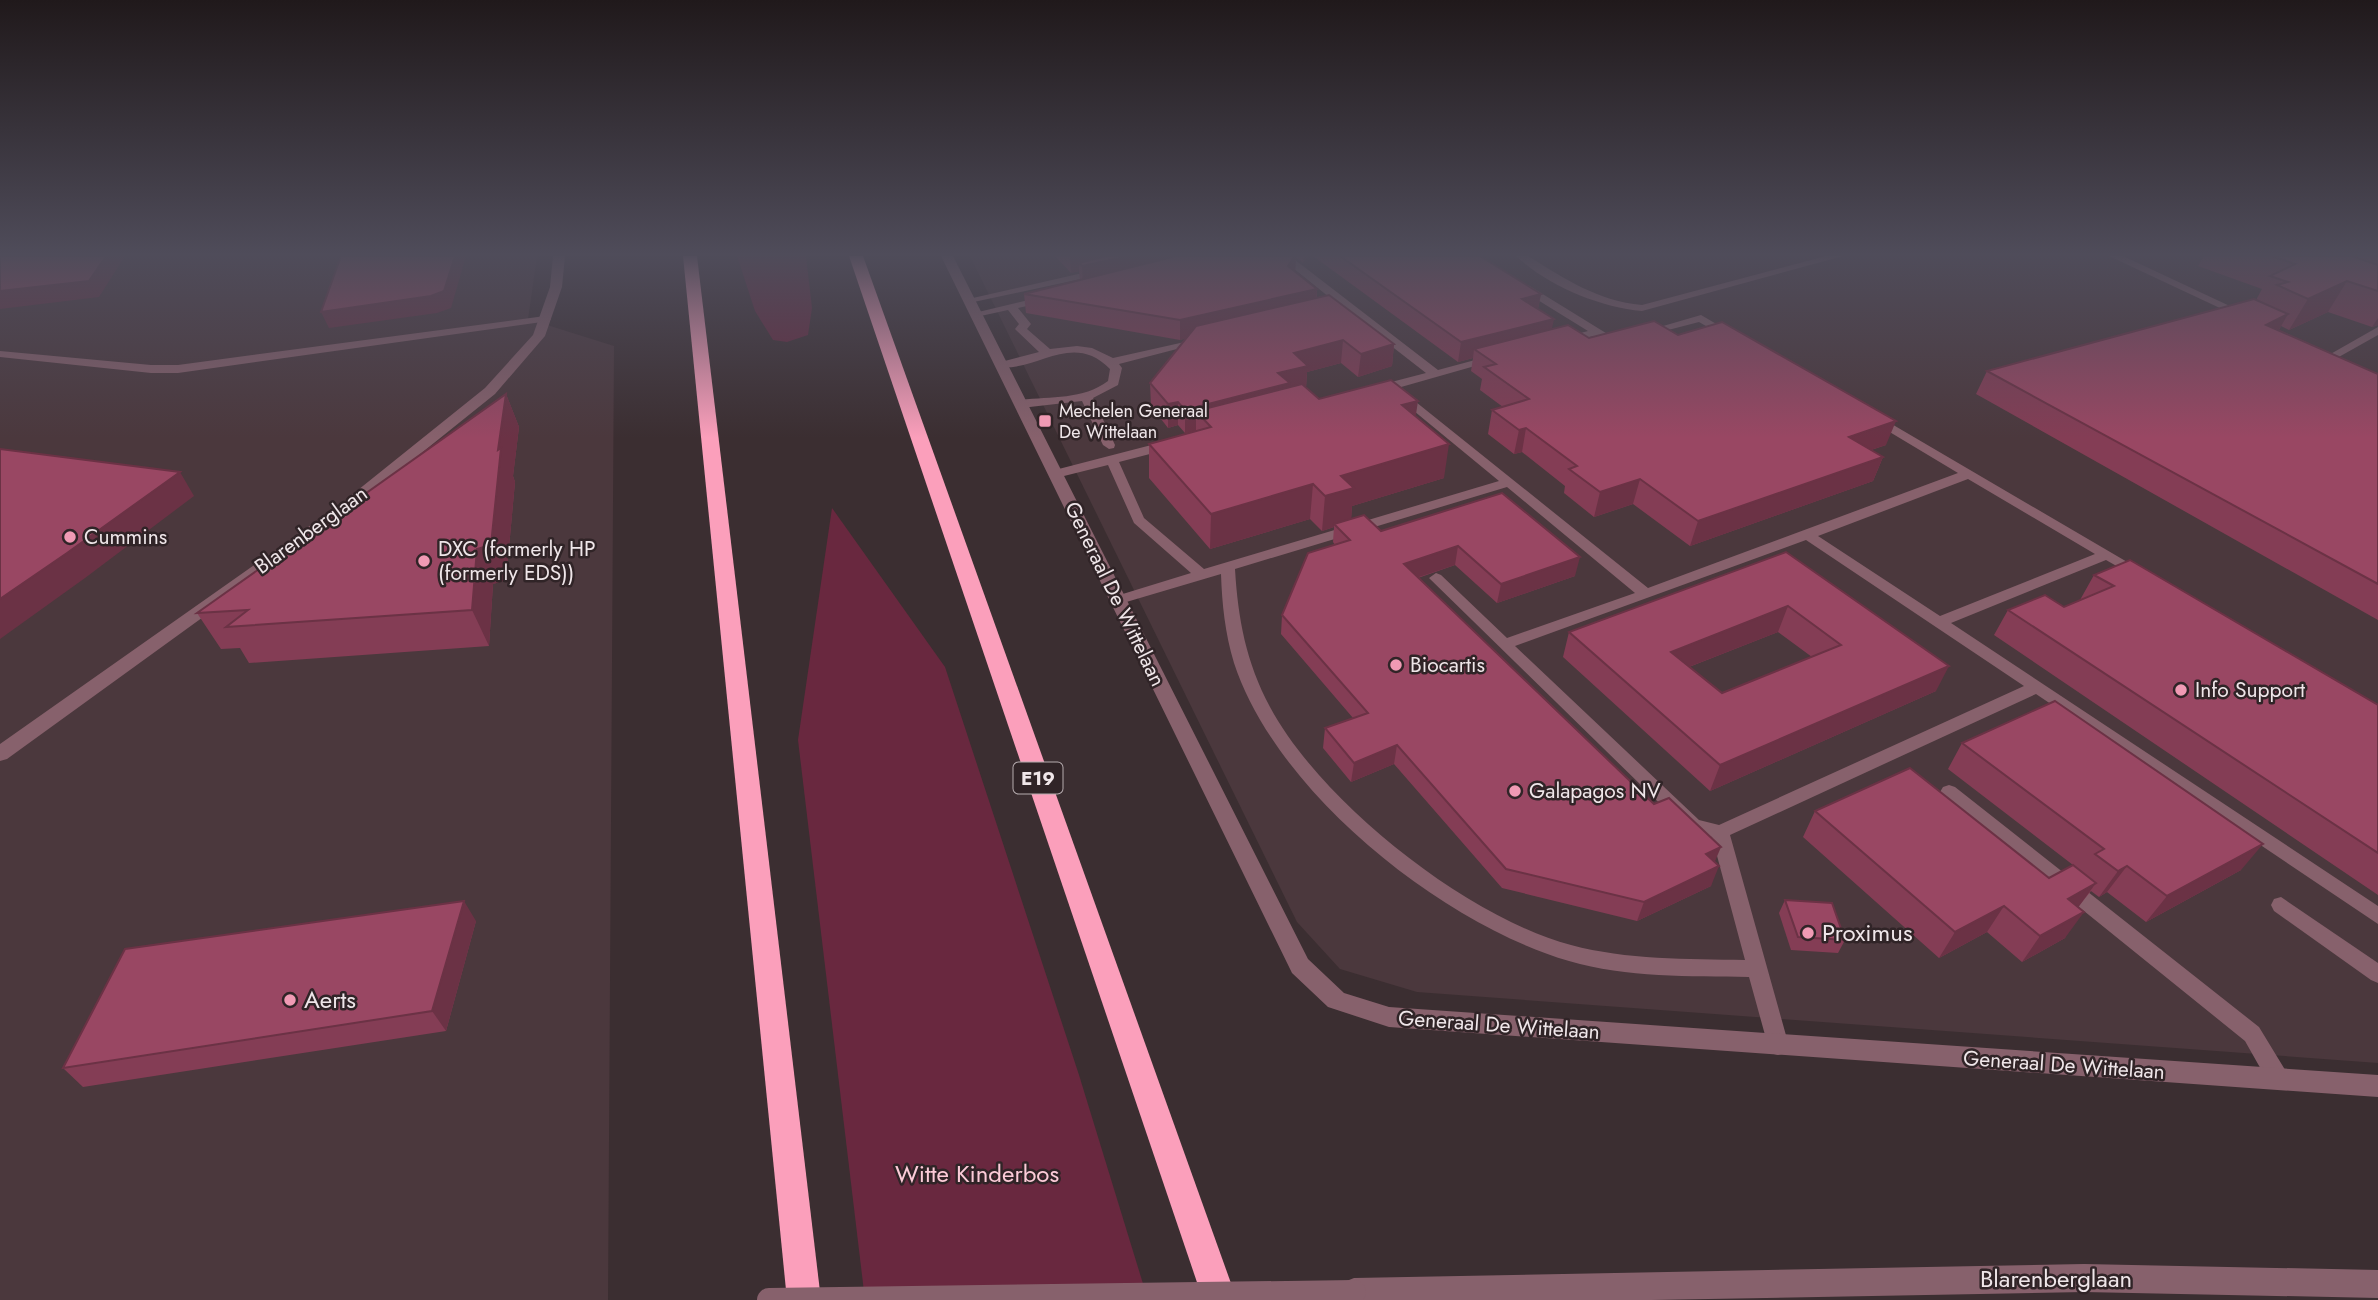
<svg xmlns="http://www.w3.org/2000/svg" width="2378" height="1300" viewBox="0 0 2378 1300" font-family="Jost,sans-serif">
<rect width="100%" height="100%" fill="#3b2e31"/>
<!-- built -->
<g fill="#4b383d">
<path d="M 0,256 L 537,256 L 528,319 L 614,346 L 608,1300 L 0,1300 Z"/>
<path d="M 970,256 L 2378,256 L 2378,1063 L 1417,992 L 1340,969 L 1297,922 Z"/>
</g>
<!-- green -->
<g fill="#69283f">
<path d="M 737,256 L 806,256 L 812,308 L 808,335 L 787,342 L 773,340 L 755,311 Z"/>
<path d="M 832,508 L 945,667 L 1079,1075 L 1148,1300 L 865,1300 L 798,740 Z"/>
</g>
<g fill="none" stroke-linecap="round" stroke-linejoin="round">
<!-- service -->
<g fill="#87616c" fill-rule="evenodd">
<path d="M 1278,256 L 1290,256 L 1438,370 L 1490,356 L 1496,360 L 1380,393 L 1372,393 L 1372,387 L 1426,373 L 1345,310 L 1322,313 L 1322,309 L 1339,305 Z"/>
<path d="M 1516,256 L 1528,256 C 1565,279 1598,301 1642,305 L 1826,256 L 1843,256 L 1642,311 C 1599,307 1548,286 1516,256 Z"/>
<path d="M 2109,256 L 2123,256 L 2249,315 L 2239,317 Z"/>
<path d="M 1100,269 L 1104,270 L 1104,274 L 969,303 L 964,300 Z"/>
<path d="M 1520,285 L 1528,285 L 1614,338 L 1620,337 L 1626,340 L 1612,345 L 1595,336 L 1562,342 L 1562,338 L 1588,331 L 1520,289 Z"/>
<path d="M 1045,296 L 1050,299 L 1049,301 L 1018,308 L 1031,324 L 1027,329 L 1050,349 L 1077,346 L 1092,348 L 1113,358 L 1198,339 L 1204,342 L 1119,364 L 1122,368 L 1118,385 L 1093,398 L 1115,445 L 1114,448 L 1109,449 L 1103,445 L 1082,401 L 1021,408 L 1015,404 L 1021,400 C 1051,396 1083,400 1108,381 L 1110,369 C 1072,330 1036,373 997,367 L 997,363 L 1039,352 L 1017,331 L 1015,329 L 1019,324 L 1008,310 L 976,317 L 970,314 Z"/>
<path d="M 1701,315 L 1737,336 L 1727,338 L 1699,322 L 1645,336 L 1639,333 Z"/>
<path d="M 545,316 L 551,319 L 549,321 L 178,373 L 151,373 L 0,357 L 0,351 L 151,365 L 178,365 Z"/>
<path d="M 2378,327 L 2378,335 L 2337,358 L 2333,359 L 2327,356 Z"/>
<path d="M 1401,390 L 1648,588 L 1958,473 L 1868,419 L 1874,415 L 1878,416 L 2146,573 L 2144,576 L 2134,576 L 2106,560 L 1951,623 L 2378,906 L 2378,924 L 2036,694 L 1730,835 L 1789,1046 L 1786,1053 L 1778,1055 L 1770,1053 L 1749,977 C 1690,976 1627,978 1569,961 C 1442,924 1276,792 1234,663 C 1225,633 1222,604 1221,574 L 1123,603 L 1113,603 L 1110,600 L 1113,597 L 1191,573 L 1134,523 L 1108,465 L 1056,478 L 1049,474 L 1051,471 L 1163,442 L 1173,442 L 1173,448 L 1119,462 L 1144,518 L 1204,569 L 1499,481 L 1397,397 L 1397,391 ZM 1968,479 L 2095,554 L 1940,616 L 1818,536 ZM 1507,487 L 1635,593 L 1507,638 L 1441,575 L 1436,573 L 1429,578 L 1687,830 L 1712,837 L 1745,960 C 1687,959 1627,960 1571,945 C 1466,917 1321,802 1270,707 C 1246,662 1238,619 1235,569 ZM 1806,540 L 2024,686 L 1719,825 L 1699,820 L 1515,646 Z"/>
<path d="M 1949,785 L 1955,787 L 2259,1027 L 2287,1073 L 2290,1080 L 2287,1087 L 2279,1090 L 2271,1087 L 2245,1041 L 1943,797 L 1940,792 L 1943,787 Z"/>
<path d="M 2281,897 L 2378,963 L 2378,983 L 2371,980 L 2274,911 L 2271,905 L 2274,899 Z"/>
</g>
<!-- minor -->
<g fill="#87616c" fill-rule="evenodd">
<path d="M 553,256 L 565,256 L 562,287 L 545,336 L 495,394 L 348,512 L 7,759 L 0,761 L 0,744 L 338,506 L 485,388 L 533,335 L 550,287 Z"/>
<path d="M 941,256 L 953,256 L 1308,959 L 1344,993 L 1389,1007 L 2378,1075 L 2378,1097 L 1389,1027 L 1328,1007 L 1292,973 Z"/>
</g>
<!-- tertiary -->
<path fill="#87616c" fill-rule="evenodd" d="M 2084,1264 L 2378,1270 L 2378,1298 L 2084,1292 L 1652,1300 L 1344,1300 L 1340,1292 L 1344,1282 L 1354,1278 Z"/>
<!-- motorway -->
<g fill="#fb9fbb" fill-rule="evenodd">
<path d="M 683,256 L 697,256 L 821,1300 L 787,1300 Z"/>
<path d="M 849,256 L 863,256 L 1237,1300 L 1203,1300 Z"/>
</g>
<!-- tertiary-bridge -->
<path stroke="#87616c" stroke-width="24" d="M 769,1300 L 1354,1292"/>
</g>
<!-- wall -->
<g fill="#843d55" fill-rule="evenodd">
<path d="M 1055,256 L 1308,256 L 1303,263 L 1296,258 L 1295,272 L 1317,289 L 1317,298 L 1394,344 L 1392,366 L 1358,377 L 1341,363 L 1307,372 L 1306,388 L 1319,399 L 1416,416 L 1444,478 L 1352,506 L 1351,519 L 1381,531 L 1502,493 L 1575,576 L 1497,603 L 1455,565 L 1418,578 L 1714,862 L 1711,886 L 1637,921 L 1502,888 L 1394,764 L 1351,782 L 1323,748 L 1325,728 L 1353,718 L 1281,634 L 1282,615 L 1335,545 L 1333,542 L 1334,527 L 1322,531 L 1310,519 L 1210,549 L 1149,478 L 1149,444 L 1196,432 L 1196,431 L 1185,433 L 1178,425 L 1168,428 L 1151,406 L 1150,383 L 1186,338 L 1180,340 L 1026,313 L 1024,294 L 1080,280 L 1079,271 L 1071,273 Z"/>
<path d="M 1313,256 L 1480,256 L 1541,294 L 1538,309 L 1552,329 L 1589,338 L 1678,335 L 1886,445 L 1871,450 L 1883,457 L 1873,481 L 1690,546 L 1633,504 L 1594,517 L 1564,493 L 1565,486 L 1522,452 L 1514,454 L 1488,434 L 1492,410 L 1503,407 L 1480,390 L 1482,379 L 1471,371 L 1473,358 L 1458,362 Z"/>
<path d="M 2204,256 L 2378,256 L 2378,325 L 2372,327 L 2328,312 L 2289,330 L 2281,326 L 2279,330 L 2378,374 L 2378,620 L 1976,394 L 1987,371 L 2256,300 L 2262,289 L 2198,266 Z"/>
<path d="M 506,394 L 519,427 L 513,476 L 515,482 L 506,580 L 493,584 L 489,646 L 249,663 L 240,648 L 221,649 L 197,613 Z"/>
<path d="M 1786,552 L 1936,691 L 1710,791 L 1563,657 L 1569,632 ZM 1778,632 L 1812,657 L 1722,693 L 1689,667 Z"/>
<path d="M 2094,575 L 2378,705 L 2378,895 L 1994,635 L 2008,610 L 2064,607 L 2080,600 Z"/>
<path d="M 1962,743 L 2241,870 L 2146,922 L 2107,892 L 2099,897 L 2091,891 L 2078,907 L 2065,938 L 2022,962 L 1987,932 L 1939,958 L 1803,837 L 1815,811 L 2049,878 L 2073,865 L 1948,769 Z"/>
<path d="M 1785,900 L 1845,940 L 1838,953 L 1791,950 L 1779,913 Z"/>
<path d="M 476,921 L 446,1031 L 83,1087 L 63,1068 Z"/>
</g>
<!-- shaded-wall -->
<g fill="#6b3245">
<path d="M 106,256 L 125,256 L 99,297 L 0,309 L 0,291 Z"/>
<path d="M 455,256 L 466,256 L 451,308 L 437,313 L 329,328 L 321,312 Z"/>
<path d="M 1070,256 L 1214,256 L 1083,285 L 1082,266 L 1079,263 L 1079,271 L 1071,273 Z"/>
<path d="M 1295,256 L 1296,256 L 1295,273 L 1288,266 Z"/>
<path d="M 1304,256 L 1308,256 L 1303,263 Z"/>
<path d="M 2347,281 L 2328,312 L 2289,330 L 2308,299 Z"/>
<path d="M 1317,289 L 1316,308 L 1180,340 L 1180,320 Z"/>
<path d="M 1541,294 L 1537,313 L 1522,299 Z"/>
<path d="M 2288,314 L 2275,337 L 2266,325 Z"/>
<path d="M 2378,318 L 2378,325 L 2372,327 Z"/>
<path d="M 1554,319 L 1550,338 L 1474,349 L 1473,358 L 1458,362 L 1461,342 Z"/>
<path d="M 1343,340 L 1341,363 L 1307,372 L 1306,388 L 1196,411 L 1196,431 L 1185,433 L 1185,410 L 1278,373 L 1294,353 Z"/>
<path d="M 1394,344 L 1392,366 L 1358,377 L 1361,354 Z"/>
<path d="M 506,394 L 519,427 L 513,476 L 515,482 L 506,580 L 493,584 L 489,646 L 472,610 L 477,549 L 498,450 Z"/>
<path d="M 1418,401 L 1413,434 L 1402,405 Z"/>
<path d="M 1178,402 L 1178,425 L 1168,428 L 1168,404 Z"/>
<path d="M 1896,421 L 1886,445 L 1840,460 L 1849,437 Z"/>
<path d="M 1526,428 L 1522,452 L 1514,454 L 1519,430 Z"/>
<path d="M 1449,444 L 1444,478 L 1352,506 L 1351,522 L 1334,524 L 1334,527 L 1322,531 L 1325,496 L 1341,476 Z"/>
<path d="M 1883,457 L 1873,481 L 1690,546 L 1698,521 Z"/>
<path d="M 180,472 L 194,496 L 85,578 L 0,639 L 0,599 Z"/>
<path d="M 1640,479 L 1633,504 L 1594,517 L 1600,492 Z"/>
<path d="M 1313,484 L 1310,519 L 1210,549 L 1211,514 Z"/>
<path d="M 1458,546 L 1455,565 L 1401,583 L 1404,564 Z"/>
<path d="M 1580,557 L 1575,576 L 1497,603 L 1501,584 Z"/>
<path d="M 1788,606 L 1778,632 L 1663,677 L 1671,652 Z"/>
<path d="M 1949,666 L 1936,691 L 1710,791 L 1720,765 Z"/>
<path d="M 1397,745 L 1394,764 L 1351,782 L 1354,763 Z"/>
<path d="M 2263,844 L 2241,870 L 2146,922 L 2167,896 Z"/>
<path d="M 1721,847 L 1713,866 L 1706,854 Z"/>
<path d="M 1719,866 L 1711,886 L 1637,921 L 1644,902 Z"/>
<path d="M 2127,866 L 2107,892 L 2099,897 L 2118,871 Z"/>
<path d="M 2096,883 L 2077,909 L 2068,899 Z"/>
<path d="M 464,901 L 476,921 L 446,1031 L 432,1011 Z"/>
<path d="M 2004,906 L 1987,932 L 1939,958 L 1955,932 Z"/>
<path d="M 2084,912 L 2065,938 L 2022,962 L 2040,936 Z"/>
</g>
<!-- building -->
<g fill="#994763" stroke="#6b3245" stroke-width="2" fill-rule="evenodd">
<path d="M 0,256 L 106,256 L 89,281 L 0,291 Z"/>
<path d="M 341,256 L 455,256 L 444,291 L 431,296 L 321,312 Z"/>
<path d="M 1106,256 L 1129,256 L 1082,266 L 1079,263 Z"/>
<path d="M 1176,256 L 1295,256 L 1288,266 L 1317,289 L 1180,320 L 1024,294 Z"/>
<path d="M 1340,256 L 1480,256 L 1541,294 L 1522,299 L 1554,319 L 1461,342 Z"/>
<path d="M 2271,256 L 2352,256 L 2378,265 L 2378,291 L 2347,281 L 2308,299 L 2277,285 L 2288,282 L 2270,276 L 2295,264 Z"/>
<path d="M 1329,295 L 1394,344 L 1361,354 L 1343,340 L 1294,353 L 1308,366 L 1278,373 L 1290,383 L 1185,410 L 1178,402 L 1168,404 L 1150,383 L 1196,326 Z"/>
<path d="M 2254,299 L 2288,314 L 2266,325 L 2378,374 L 2378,584 L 1987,371 Z"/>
<path d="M 1654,321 L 1678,335 L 1722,322 L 1896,421 L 1849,437 L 1883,457 L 1698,521 L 1640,479 L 1600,492 L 1569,469 L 1577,466 L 1526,428 L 1519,430 L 1492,410 L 1529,399 L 1484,367 L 1496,364 L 1474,349 L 1568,325 L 1589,338 Z"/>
<path d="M 1391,380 L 1418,401 L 1402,405 L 1449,444 L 1341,476 L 1354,488 L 1325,496 L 1313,484 L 1211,514 L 1149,444 L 1211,427 L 1196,411 L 1302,384 L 1319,399 Z"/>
<path d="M 506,394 L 498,450 L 501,448 L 491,545 L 477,549 L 472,610 L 226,627 L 248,610 L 197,613 Z"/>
<path d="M 0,449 L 180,472 L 67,553 L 0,599 Z"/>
<path d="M 1502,493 L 1580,557 L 1501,584 L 1458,546 L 1404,564 L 1654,804 L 1669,798 L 1721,847 L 1706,854 L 1719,866 L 1644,902 L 1506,869 L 1397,745 L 1354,763 L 1325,728 L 1368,713 L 1282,615 L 1308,553 L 1350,540 L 1334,524 L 1364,515 L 1381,531 Z"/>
<path d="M 1786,552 L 1949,666 L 1720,765 L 1569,632 ZM 1788,606 L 1841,645 L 1722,693 L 1671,652 Z"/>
<path d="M 2130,560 L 2378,705 L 2378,853 L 2008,610 L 2045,595 L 2064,607 L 2114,586 L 2094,575 Z"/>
<path d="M 2055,701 L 2263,844 L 2167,896 L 2127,866 L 2118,871 L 2095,854 L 2104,849 L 1962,743 Z"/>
<path d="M 1910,768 L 2049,878 L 2073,865 L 2096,883 L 2068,899 L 2084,912 L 2040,936 L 2004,906 L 1955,932 L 1815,811 Z"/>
<path d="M 1785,900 L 1832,903 L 1845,940 L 1798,937 Z"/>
<path d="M 464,901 L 432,1011 L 63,1068 L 125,949 Z"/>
</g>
<!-- sky -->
<linearGradient id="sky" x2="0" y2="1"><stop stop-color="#20191b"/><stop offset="0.58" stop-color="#4f4c5a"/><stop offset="1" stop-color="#4f4c5a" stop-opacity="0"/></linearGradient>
<rect width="2378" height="438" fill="url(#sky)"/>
<!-- markers -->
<g fill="#f09ab4" stroke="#302427" stroke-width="2.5">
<rect x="1038" y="414" width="14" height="14" rx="3.5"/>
<circle cx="70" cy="537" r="7"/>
<circle cx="424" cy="561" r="7"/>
<circle cx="1396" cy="665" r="7"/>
<circle cx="2181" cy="690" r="7"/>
<circle cx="1515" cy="791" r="7"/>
<circle cx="1808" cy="933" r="7"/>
<circle cx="290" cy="1000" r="7"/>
</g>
<g text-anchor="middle" stroke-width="5" stroke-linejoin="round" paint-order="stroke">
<!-- far-poi labels -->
<g font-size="18" fill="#efe6e9" stroke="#302427" text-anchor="start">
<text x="1059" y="417">Mechelen Generaal<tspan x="1059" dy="21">De Wittelaan</tspan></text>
</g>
<!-- shield labels -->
<rect fill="#302427" stroke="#b6acaf" stroke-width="2" x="1013.5" y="762.5" width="49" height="31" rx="5"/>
<g font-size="19" font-weight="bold" fill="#efe6e9">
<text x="1038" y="785">E19</text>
</g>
<!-- street labels -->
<g font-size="21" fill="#efe6e9" stroke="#302427">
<text transform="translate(311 530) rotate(-36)" y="7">Blarenberglaan</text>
<text transform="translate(1115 594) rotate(64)" y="7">Generaal De Wittelaan</text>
<text transform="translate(1499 1025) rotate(4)" y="7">Generaal De Wittelaan</text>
<text transform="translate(2064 1065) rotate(4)" y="7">Generaal De Wittelaan</text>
</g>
<!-- poi labels -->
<g font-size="21" fill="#efe6e9" stroke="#302427" text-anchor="start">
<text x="84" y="544">Cummins</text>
<text x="438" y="556">DXC (formerly HP<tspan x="438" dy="24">(formerly EDS))</tspan></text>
<text x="1410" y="672">Biocartis</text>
<text x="2195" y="697">Info Support</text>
<text x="1529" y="798">Galapagos NV</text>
</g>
<!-- near-poi labels -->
<g font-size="24" fill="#efe6e9" stroke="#302427" text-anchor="start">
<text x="1822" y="941">Proximus</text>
<text x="304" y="1008">Aerts</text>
</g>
<!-- near-park labels -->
<g font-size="24" fill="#fccbd8" stroke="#302427">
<text x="977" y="1182">Witte Kinderbos</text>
</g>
<!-- near-street labels -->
<g font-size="24" fill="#efe6e9" stroke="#302427">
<text x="2056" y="1287">Blarenberglaan</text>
</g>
</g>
</svg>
